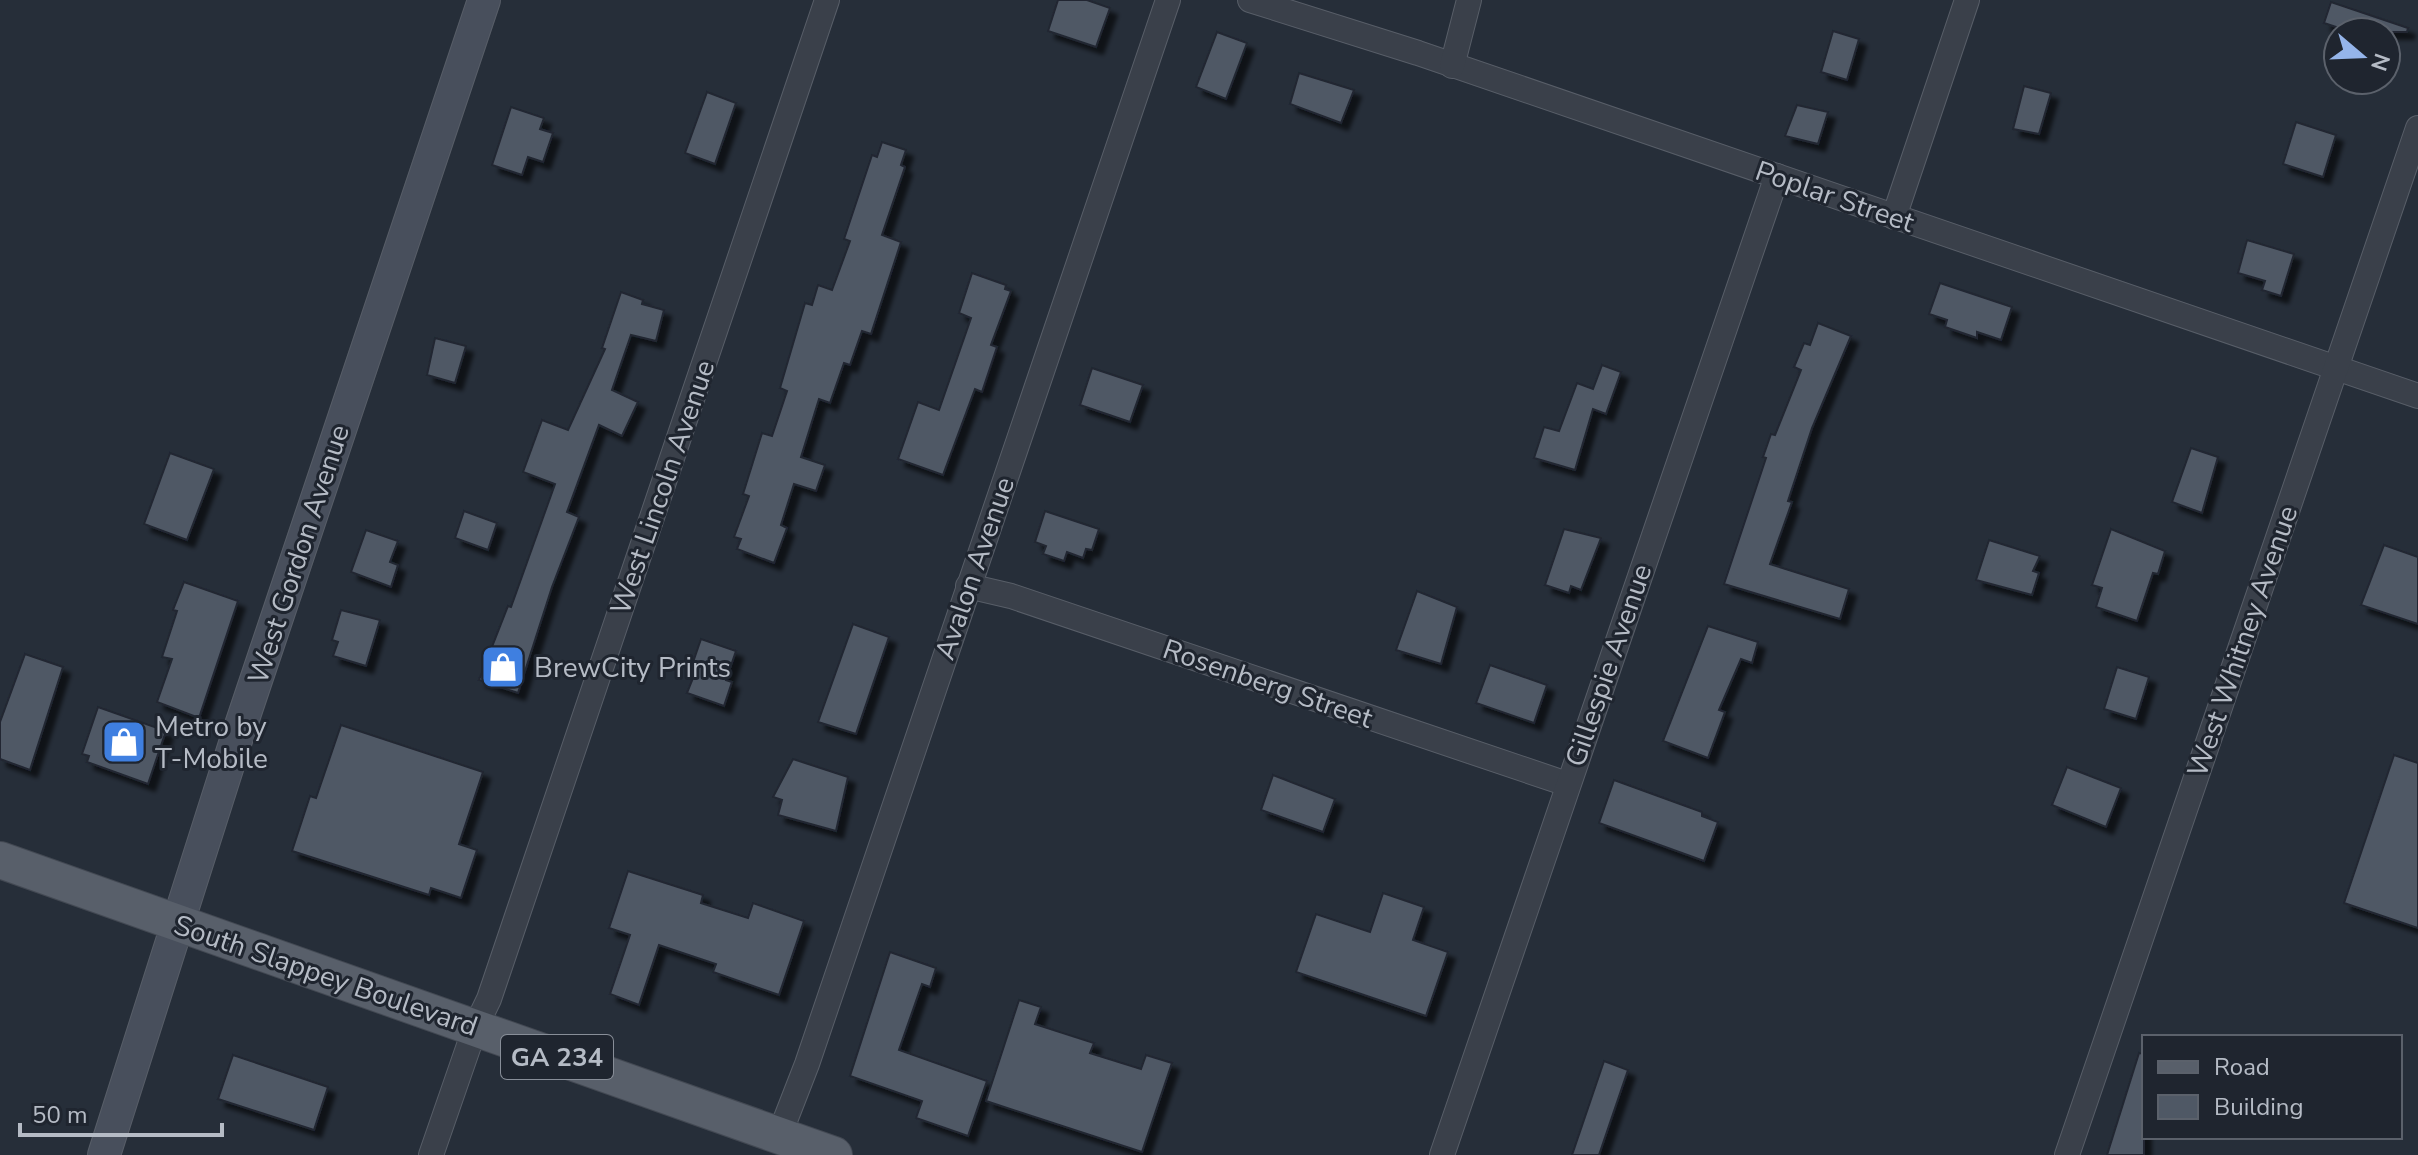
<svg xmlns="http://www.w3.org/2000/svg" width="2418" height="1155" viewBox="0 0 2418 1155" font-family="'Nunito Sans',sans-serif">
<defs>
<filter id="shadow"><feDropShadow dx="7" dy="7" stdDeviation="2" flood-color="#0009"/></filter>
</defs>
<rect width="100%" height="100%" fill="#262e39"/>
<!-- building -->
<g fill="#4f5865" stroke="#212731" stroke-width="2" filter="url(#shadow)">
<path d="M 1058,0 L 1087,0 L 1110,8 L 1096,47 L 1048,31 Z"/>
<path d="M 2331,2 L 2408,28 L 2407,32 L 2351,32 L 2324,23 Z"/>
<path d="M 1833,31 L 1859,39 L 1847,80 L 1821,72 Z"/>
<path d="M 1217,32 L 1247,43 L 1226,99 L 1196,87 Z"/>
<path d="M 1299,73 L 1354,90 L 1341,123 L 1290,104 Z"/>
<path d="M 2024,86 L 2051,93 L 2039,134 L 2013,129 Z"/>
<path d="M 707,92 L 736,103 L 715,164 L 685,153 Z"/>
<path d="M 1797,105 L 1828,112 L 1818,144 L 1785,136 Z"/>
<path d="M 511,107 L 544,118 L 540,129 L 553,133 L 543,162 L 528,157 L 522,175 L 492,165 Z"/>
<path d="M 2296,122 L 2336,135 L 2323,177 L 2283,164 Z"/>
<path d="M 882,142 L 906,150 L 901,165 L 905,167 L 882,235 L 901,242 L 871,334 L 862,331 L 850,365 L 844,363 L 830,403 L 819,399 L 801,457 L 825,465 L 816,491 L 794,484 L 781,525 L 787,528 L 774,563 L 737,549 L 741,539 L 734,537 L 749,496 L 743,494 L 762,433 L 772,436 L 787,391 L 780,388 L 805,303 L 812,305 L 818,285 L 832,290 L 850,241 L 844,239 L 872,155 L 877,157 Z"/>
<path d="M 2247,240 L 2294,254 L 2281,296 L 2262,290 L 2265,281 L 2238,273 Z"/>
<path d="M 972,273 L 1006,285 L 1005,289 L 1011,291 L 991,345 L 997,347 L 982,392 L 975,389 L 943,475 L 898,459 L 918,402 L 939,410 L 971,318 L 959,313 Z"/>
<path d="M 1940,283 L 2012,307 L 2001,340 L 1977,332 L 1977,338 L 1945,327 L 1947,320 L 1929,314 Z"/>
<path d="M 621,292 L 643,300 L 642,304 L 664,310 L 656,341 L 631,335 L 612,390 L 638,402 L 622,436 L 599,425 L 567,512 L 579,517 L 552,587 L 518,693 L 479,680 L 508,606 L 511,607 L 555,484 L 523,472 L 542,420 L 568,430 L 605,349 L 602,348 Z"/>
<path d="M 1818,323 L 1851,336 L 1812,428 L 1788,501 L 1792,502 L 1770,564 L 1849,589 L 1840,619 L 1724,584 L 1766,458 L 1763,457 L 1771,434 L 1775,435 L 1801,370 L 1794,367 L 1804,343 L 1810,345 Z"/>
<path d="M 435,338 L 466,346 L 455,383 L 427,375 Z"/>
<path d="M 1602,365 L 1621,372 L 1606,414 L 1593,409 L 1575,470 L 1534,458 L 1544,427 L 1559,431 L 1577,383 L 1593,389 Z"/>
<path d="M 1092,368 L 1143,385 L 1130,422 L 1080,405 Z"/>
<path d="M 2191,448 L 2218,457 L 2202,513 L 2172,502 Z"/>
<path d="M 170,453 L 214,469 L 187,540 L 144,524 Z"/>
<path d="M 464,511 L 497,523 L 488,550 L 455,538 Z"/>
<path d="M 1045,511 L 1099,529 L 1092,550 L 1086,549 L 1083,558 L 1067,552 L 1064,561 L 1043,554 L 1046,546 L 1035,542 Z"/>
<path d="M 1564,529 L 1601,538 L 1581,590 L 1571,586 L 1569,593 L 1545,585 Z"/>
<path d="M 2111,529 L 2165,551 L 2158,574 L 2153,573 L 2137,621 L 2096,607 L 2102,588 L 2092,585 Z"/>
<path d="M 366,530 L 398,541 L 390,562 L 398,565 L 391,587 L 351,572 Z"/>
<path d="M 1989,540 L 2040,556 L 2033,571 L 2039,573 L 2032,595 L 1976,580 Z"/>
<path d="M 2384,545 L 2418,557 L 2418,624 L 2361,605 Z"/>
<path d="M 184,582 L 238,601 L 199,718 L 157,702 L 172,659 L 162,657 L 177,611 L 173,610 Z"/>
<path d="M 1417,591 L 1457,607 L 1441,664 L 1396,650 Z"/>
<path d="M 341,610 L 380,620 L 366,666 L 333,656 L 338,642 L 332,640 Z"/>
<path d="M 853,624 L 889,637 L 856,734 L 818,722 Z"/>
<path d="M 1708,626 L 1758,642 L 1752,663 L 1741,659 L 1719,710 L 1725,712 L 1708,758 L 1663,741 Z"/>
<path d="M 701,639 L 736,651 L 726,680 L 732,682 L 724,706 L 687,693 L 695,673 L 690,671 Z"/>
<path d="M 25,654 L 63,667 L 30,770 L 0,759 L 0,722 Z"/>
<path d="M 1490,665 L 1547,685 L 1534,723 L 1476,703 Z"/>
<path d="M 2117,667 L 2149,677 L 2136,719 L 2104,709 Z"/>
<path d="M 98,707 L 166,731 L 148,784 L 87,762 L 89,756 L 82,754 Z"/>
<path d="M 341,725 L 483,772 L 459,844 L 477,850 L 461,898 L 431,888 L 429,895 L 292,851 L 310,796 L 316,798 Z"/>
<path d="M 2394,755 L 2418,763 L 2418,928 L 2344,903 Z"/>
<path d="M 793,759 L 848,777 L 836,831 L 778,815 L 782,800 L 773,797 Z"/>
<path d="M 2067,767 L 2121,788 L 2106,827 L 2052,805 Z"/>
<path d="M 1273,775 L 1335,799 L 1323,832 L 1261,810 Z"/>
<path d="M 1614,780 L 1702,812 L 1702,816 L 1718,822 L 1704,861 L 1599,823 Z"/>
<path d="M 628,871 L 703,895 L 701,903 L 748,918 L 753,903 L 804,921 L 779,995 L 713,972 L 716,964 L 659,945 L 639,1005 L 610,994 L 630,935 L 609,928 Z"/>
<path d="M 1383,893 L 1424,907 L 1413,940 L 1448,952 L 1426,1016 L 1296,972 L 1316,914 L 1370,932 Z"/>
<path d="M 890,952 L 936,968 L 930,987 L 922,984 L 899,1050 L 987,1081 L 968,1136 L 916,1118 L 922,1101 L 850,1076 Z"/>
<path d="M 1019,1000 L 1041,1007 L 1035,1024 L 1094,1043 L 1090,1053 L 1141,1069 L 1146,1055 L 1172,1063 L 1142,1152 L 986,1101 Z"/>
<path d="M 2139,1053 L 2144,1054 L 2144,1155 L 2107,1155 Z"/>
<path d="M 233,1055 L 328,1087 L 314,1130 L 218,1099 Z"/>
<path d="M 1604,1061 L 1628,1070 L 1599,1155 L 1572,1155 Z"/>
</g>
<g fill="none" stroke-linecap="round" stroke-linejoin="round">
<!-- street casing -->
<g stroke="#585e68" stroke-width="26">
<g id="street">
<path d="M 1250,0 L 1418,53 L 2418,396"/>
<path d="M 1452,66 L 1469,0"/>
<path d="M 1894,217 L 1967,0"/>
<path d="M 968,586 L 1011,596 L 1567,784"/>
<path d="M 779,1136 L 807,1064 L 1168,0"/>
<path d="M 431,1155 L 475,1028 L 489,999 L 827,0"/>
<path d="M 1442,1155 L 1777,176"/>
<path d="M 2067,1155 L 2418,128"/>
</g>
</g>
<!-- secondary casing -->
<g stroke="#585e68" stroke-width="34">
<path id="secondary" d="M 104,1155 L 238,734 L 484,0"/>
</g>
<!-- primary casing -->
<g stroke="#434953" stroke-width="38">
<path id="primary" d="M 0,860 L 834,1155"/>
</g>
<!-- street -->
<use href="#street" stroke="#3a404a" stroke-width="24"/>
<!-- secondary -->
<use href="#secondary" stroke="#484f5c" stroke-width="32"/>
<!-- primary -->
<use href="#primary" stroke="#585f6a" stroke-width="36"/>
</g>
<!-- icons -->
<defs>
<g id="shop-square" transform="scale(2.3)"><rect x="-9" y="-9" width="18" height="18" rx="4" fill="#3f7fe0" stroke="#1f252f"/><path d="M-5-2.5h2.3a2.7 3.5 0 0 1 5.4 0H5L5.5 6h-11ZM-1.5-2.5h3a1.5 2.3 0 0 0-3 0Z" fill="#fff"/></g>
</defs>
<g fill-rule="evenodd">
<use href="#shop-square" x="503" y="667"/>
<use href="#shop-square" x="124" y="742"/>
</g>
<g text-anchor="middle" stroke-width="6" stroke-linejoin="round" paint-order="stroke">
<!-- shield labels -->
<rect fill="#1f252f" stroke="#888e98" stroke-width="2" x="501" y="1035" width="112" height="44" rx="6"/>
<g font-size="26" font-weight="bold" fill="#b5bbc5">
<text x="557" y="1066">GA 234</text>
</g>
<!-- street labels -->
<g font-size="28" fill="#b5bbc5" stroke="#1f252f">
<text transform="translate(1835 196) rotate(19)" y="10">Poplar Street</text>
<text transform="translate(662 487) rotate(-71)" y="10">West Lincoln Avenue</text>
<text transform="translate(298 554) rotate(-72)" y="10">West Gordon Avenue</text>
<text transform="translate(974 568) rotate(-71)" y="10">Avalon Avenue</text>
<text transform="translate(2242 641) rotate(-71)" y="10">West Whitney Avenue</text>
<text transform="translate(1608 665) rotate(-71)" y="10">Gillespie Avenue</text>
<text transform="translate(1268 683) rotate(19)" y="10">Rosenberg Street</text>
<text transform="translate(326 975) rotate(19)" y="10">South Slappey Boulevard</text>
</g>
<!-- poi labels -->
<g font-size="28" fill="#b5bbc5" stroke="#1f252f" text-anchor="start">
<text x="534" y="677">BrewCity Prints</text>
<text x="155" y="736">Metro by<tspan x="155" dy="32">T-Mobile</tspan></text>
</g>
</g>
<!-- legend -->
<rect x="2142" y="1035" width="260" height="104" fill="#1f252f" stroke="#5b616b" stroke-width="2"/>
<rect x="2158" y="1061" width="40" height="12" fill="#585f6a" stroke="#5b616b" stroke-width="2"/>
<text x="2214" y="1075" font-size="24" fill="#b5bbc5">Road</text>
<rect x="2158" y="1095" width="40" height="24" fill="#4f5865" stroke="#5b616b" stroke-width="2"/>
<text x="2214" y="1115" font-size="24" fill="#b5bbc5">Building</text>
<!-- north arrow -->
<g transform="translate(2362 56) rotate(109)"><circle r="38" fill="#1f252f" stroke="#5b616b" stroke-width="2"/>
<path d="M0-6L14 30L0 20L-14 30Z" fill="#95b5ea"/>
<text y="-12" font-size="22" font-weight="bold" text-anchor="middle" fill="#b5bbc5">N</text>
</g>
<!-- scale -->
<path d="M20 1123v12h202v-12" fill="none" stroke="#b5bbc5" stroke-width="4"/>
<text x="32" y="1123" font-size="24" fill="#b5bbc5" stroke="#1f252f" stroke-width="6" paint-order="stroke">50 m</text>
</svg>
